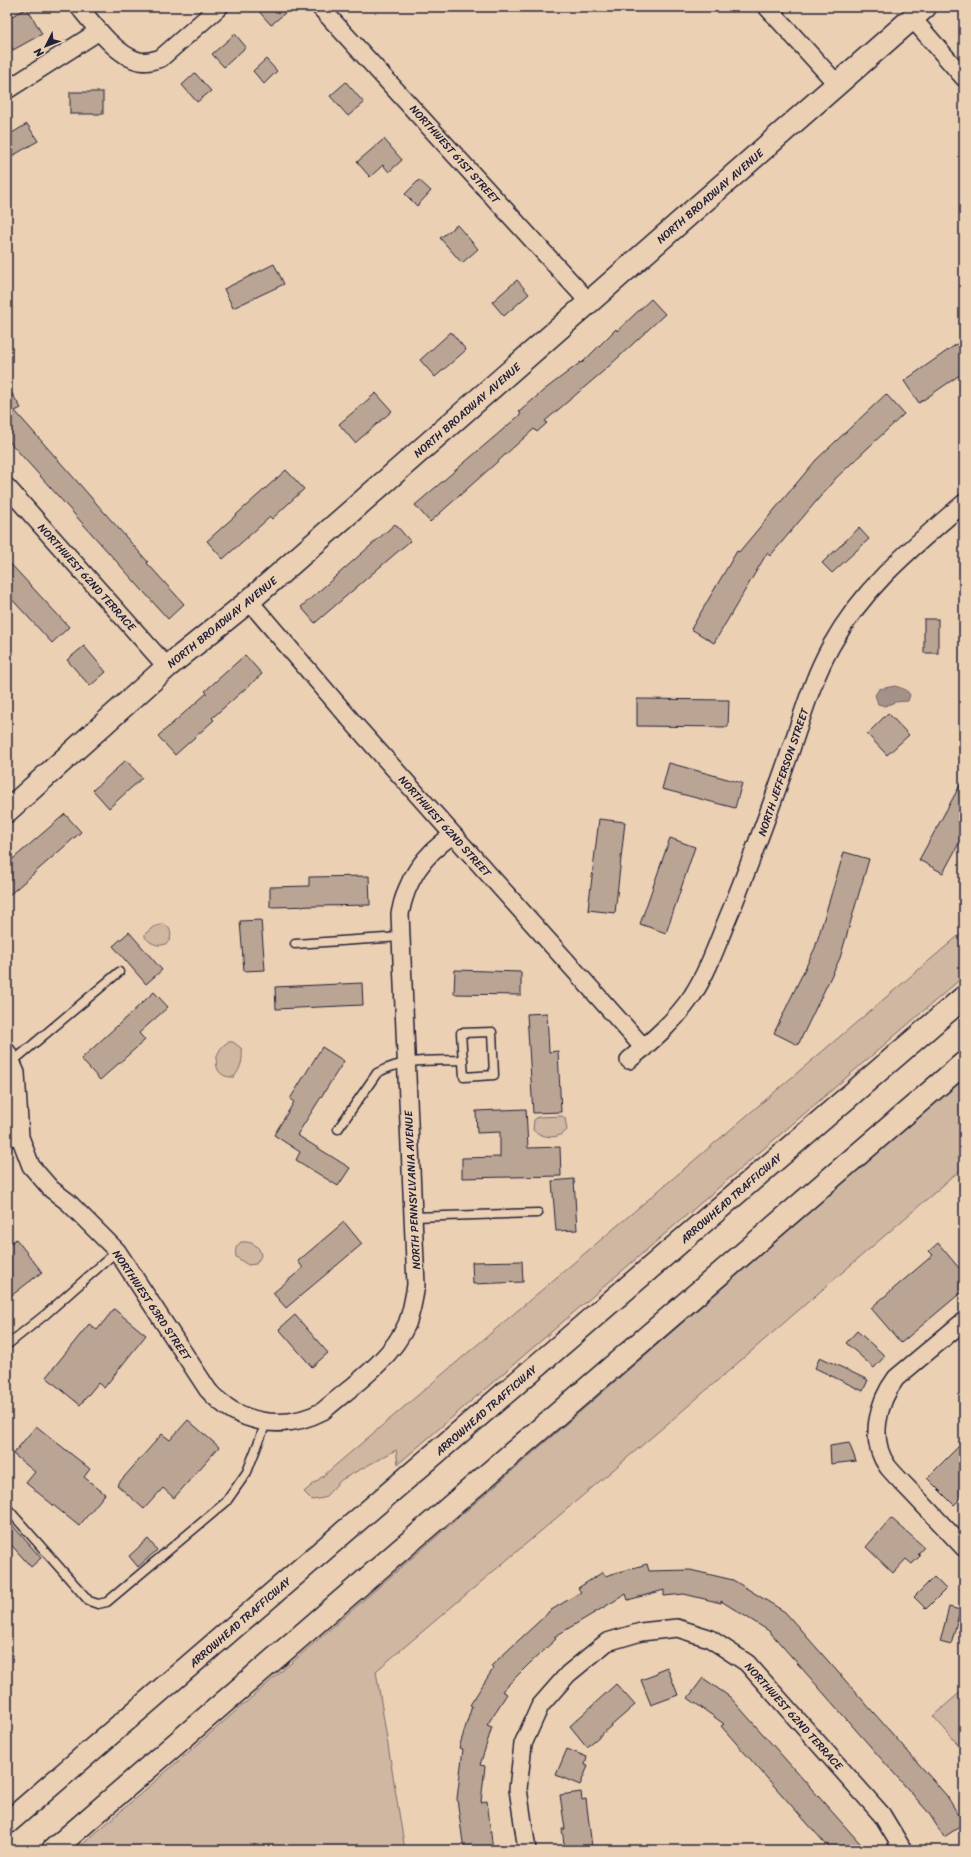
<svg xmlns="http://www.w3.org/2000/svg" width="971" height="1857" viewBox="0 0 971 1857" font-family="Sriracha,sans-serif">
<rect width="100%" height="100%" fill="#ecd0b3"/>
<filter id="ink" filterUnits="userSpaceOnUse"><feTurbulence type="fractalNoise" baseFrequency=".025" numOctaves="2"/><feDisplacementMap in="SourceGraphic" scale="8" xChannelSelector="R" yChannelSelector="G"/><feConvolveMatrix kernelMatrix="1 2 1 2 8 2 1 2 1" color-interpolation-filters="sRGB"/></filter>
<g filter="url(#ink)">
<!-- green -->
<g fill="#cfb7a2" stroke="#786c6e">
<path d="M 163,924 C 170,927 172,932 170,940 C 163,949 151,945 145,937 L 145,934 L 153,927 Z"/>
<path d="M 964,931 L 964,976 L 398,1464 L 396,1450 L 341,1480 L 324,1498 L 312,1500 L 304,1492 Z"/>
<path d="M 228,1042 L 233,1042 L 241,1048 C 244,1058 241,1068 234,1077 C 211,1079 212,1051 228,1042 Z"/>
<path d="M 964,1078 L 964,1167 L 673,1419 L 376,1671 L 405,1850 L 76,1850 Z"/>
<path d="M 562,1116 L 565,1118 L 567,1130 C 559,1140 542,1138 533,1130 L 534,1120 L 538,1117 Z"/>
<path d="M 241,1242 C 251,1241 260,1245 261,1256 L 256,1264 L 248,1265 L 236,1257 C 235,1250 235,1247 241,1242 Z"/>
<path d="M 964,1689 L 964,1751 L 933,1716 Z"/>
</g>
<!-- water -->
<path fill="#a49288" stroke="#706569" d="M 895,686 C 901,688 907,689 910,695 L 908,701 L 895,702 L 885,706 L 878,704 L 875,695 L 879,689 Z"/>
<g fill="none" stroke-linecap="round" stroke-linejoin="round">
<!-- stream -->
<path stroke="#706569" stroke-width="4.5" d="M 962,233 L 964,231"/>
</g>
<!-- building -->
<g fill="#baa595" stroke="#22223b">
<path d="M 255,7 L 292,7 L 271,25 Z"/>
<path d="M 27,8 L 42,34 L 13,50 L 7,39 L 7,19 Z"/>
<path d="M 235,34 L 246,47 L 224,67 L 212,54 Z"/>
<path d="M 266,59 L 277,71 L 264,84 L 253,71 Z"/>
<path d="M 195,73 L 211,91 L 197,102 L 182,85 Z"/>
<path d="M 346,82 L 364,103 L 348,116 L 330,96 Z"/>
<rect x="70" y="92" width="33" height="22"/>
<path d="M 27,124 L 38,141 L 7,159 L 7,136 Z"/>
<path d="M 384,139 L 402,160 L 389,172 L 383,165 L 370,177 L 357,162 Z"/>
<path d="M 419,180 L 431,191 L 417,206 L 405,194 Z"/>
<path d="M 457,225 L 478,249 L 462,263 L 440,238 Z"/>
<path d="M 274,264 L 284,284 L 233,308 L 224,289 Z"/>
<path d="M 517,280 L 529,294 L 504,316 L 492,302 Z"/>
<path d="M 651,299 L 665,314 L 607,368 L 545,421 L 547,423 L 537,432 L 534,429 L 430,522 L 415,505 L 521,414 L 519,412 L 544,390 L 581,362 L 582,363 L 616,329 L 617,331 Z"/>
<path d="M 451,332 L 466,350 L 435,377 L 420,360 Z"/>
<path d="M 964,339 L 964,372 L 919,403 L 904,381 Z"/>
<path d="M 7,386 L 21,408 L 15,411 L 148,562 L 147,563 L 184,604 L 168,619 L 7,439 Z"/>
<path d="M 376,393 L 392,411 L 355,443 L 339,424 Z"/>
<path d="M 886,394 L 904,414 L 836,478 L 770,556 L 767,553 L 714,643 L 691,629 L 737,551 L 739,552 L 816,460 Z"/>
<path d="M 286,470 L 304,489 L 272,519 L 270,517 L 223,559 L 207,541 Z"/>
<path d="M 395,524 L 410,541 L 315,623 L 301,607 Z"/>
<path d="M 859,528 L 869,539 L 832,573 L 822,563 Z"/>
<path d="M 7,560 L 69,627 L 52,643 L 7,594 Z"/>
<rect x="924" y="619" width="14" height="34"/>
<path d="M 84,646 L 106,672 L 90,686 L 67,660 Z"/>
<path d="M 245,655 L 262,674 L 212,718 L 214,720 L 175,755 L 158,736 L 207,693 L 205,691 Z"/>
<path d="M 637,699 L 729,700 L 728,727 L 637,726 Z"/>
<path d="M 888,713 L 909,735 L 887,755 L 867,734 Z"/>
<path d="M 126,760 L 142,778 L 109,808 L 93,790 Z"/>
<path d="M 669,763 L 742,783 L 735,808 L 662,789 Z"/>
<path d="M 964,778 L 964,834 L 943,873 L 919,860 Z"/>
<path d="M 65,814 L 81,832 L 7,897 L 7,864 Z"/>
<path d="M 599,819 L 625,822 L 615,913 L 588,910 Z"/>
<path d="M 670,838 L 695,847 L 666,933 L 640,924 Z"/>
<path d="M 844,852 L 869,859 L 840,958 L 798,1045 L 774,1033 L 815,948 Z"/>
<path d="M 369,876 L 370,905 L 270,907 L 270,887 L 309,886 L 309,877 Z"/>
<path d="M 261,920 L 265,970 L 244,971 L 240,921 Z"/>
<path d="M 129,932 L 162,970 L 146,984 L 113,946 Z"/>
<path d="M 455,970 L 521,972 L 521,995 L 454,994 Z"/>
<path d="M 362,983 L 363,1005 L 276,1009 L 275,987 Z"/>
<path d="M 154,992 L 168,1007 L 139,1033 L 145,1040 L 100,1080 L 81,1059 Z"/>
<path d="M 547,1013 L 549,1052 L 558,1051 L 561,1112 L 533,1113 L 527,1014 Z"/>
<path d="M 322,1047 L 344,1061 L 297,1135 L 350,1168 L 338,1186 L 296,1160 L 300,1152 L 274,1135 L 294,1102 L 290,1099 Z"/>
<path d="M 526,1109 L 528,1148 L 560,1147 L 561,1176 L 462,1178 L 462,1158 L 500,1157 L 500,1132 L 477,1133 L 476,1111 Z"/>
<path d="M 574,1179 L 577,1230 L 556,1231 L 552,1181 Z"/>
<path d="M 344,1222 L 362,1244 L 286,1308 L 273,1293 L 303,1268 L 298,1261 Z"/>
<path d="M 16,1239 L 42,1272 L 7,1299 L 7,1246 Z"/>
<path d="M 938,1243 L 964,1274 L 964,1290 L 901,1343 L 871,1308 L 933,1255 L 929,1251 Z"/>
<path d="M 522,1261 L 523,1282 L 473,1284 L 472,1262 Z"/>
<path d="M 114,1309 L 146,1335 L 104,1388 L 98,1383 L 80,1405 L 46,1377 L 89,1324 L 97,1330 Z"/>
<path d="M 295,1315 L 328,1353 L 312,1367 L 279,1329 Z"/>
<path d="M 857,1331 L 885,1356 L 874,1368 L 846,1343 Z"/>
<path d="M 820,1357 L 868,1380 L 863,1391 L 815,1368 Z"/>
<path d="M 188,1420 L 219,1447 L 174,1498 L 163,1488 L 144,1509 L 117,1485 L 162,1434 L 170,1440 Z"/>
<path d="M 36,1426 L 90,1469 L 84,1477 L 105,1494 L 79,1526 L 26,1483 L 35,1472 L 13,1454 Z"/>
<path d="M 964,1441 L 964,1495 L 954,1505 L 927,1478 Z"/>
<path d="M 849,1443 L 856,1461 L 831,1464 L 830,1446 Z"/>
<path d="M 891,1518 L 924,1547 L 918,1554 L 920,1556 L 912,1564 L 906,1559 L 893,1573 L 866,1547 Z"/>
<path d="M 7,1519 L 41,1558 L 31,1567 L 7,1540 Z"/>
<path d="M 148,1539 L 157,1550 L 138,1567 L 129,1556 Z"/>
<path d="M 647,1564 L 649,1571 L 690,1570 L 733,1580 L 785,1612 L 947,1796 L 964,1824 L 944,1837 L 928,1812 L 769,1631 L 721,1601 L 721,1603 L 684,1594 L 664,1596 L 664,1590 L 628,1600 L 626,1594 L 554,1637 L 556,1639 L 529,1664 L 502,1691 L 507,1694 L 487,1725 L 492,1727 L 480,1765 L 485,1766 L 481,1802 L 487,1801 L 493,1850 L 464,1850 L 457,1799 L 463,1749 L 459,1748 L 472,1706 L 470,1705 L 493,1669 L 491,1666 L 548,1613 L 548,1612 L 581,1592 L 578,1588 L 603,1572 L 605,1576 Z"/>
<path d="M 934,1577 L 946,1589 L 926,1609 L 914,1597 Z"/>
<path d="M 949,1607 L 960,1610 L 951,1645 L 940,1642 Z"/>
<path d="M 667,1667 L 678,1695 L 651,1705 L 641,1680 L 657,1674 L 657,1671 Z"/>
<path d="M 703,1678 L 730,1697 L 866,1850 L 831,1850 L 743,1751 L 721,1726 L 724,1724 L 688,1698 Z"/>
<path d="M 616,1684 L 635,1705 L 587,1747 L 570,1726 Z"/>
<path d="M 567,1749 L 587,1757 L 585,1765 L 588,1766 L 580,1785 L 556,1775 Z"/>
<path d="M 581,1792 L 582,1800 L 586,1799 L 592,1847 L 588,1847 L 588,1850 L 565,1850 L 562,1829 L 565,1829 L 560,1795 Z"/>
</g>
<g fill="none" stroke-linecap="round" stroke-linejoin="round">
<!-- lane casing -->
<g stroke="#22223b" stroke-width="11">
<g id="lane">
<path d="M 295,944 L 401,937"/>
<path d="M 492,1032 L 494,1075 L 464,1077 L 461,1033 Z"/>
<path d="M 11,1063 L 119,972"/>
<path d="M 338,1129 L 377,1073 C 404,1058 432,1061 463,1060"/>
<path d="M 7,1143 L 20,1137"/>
<path d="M 413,1217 L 538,1213"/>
<path d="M 7,1345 L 46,1314 L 117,1251"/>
<path d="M 7,1508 L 89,1601 L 98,1604 L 107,1602 L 226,1502 L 247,1472 L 266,1423"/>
</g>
</g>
<!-- street casing -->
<g stroke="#22223b" stroke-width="20">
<g id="street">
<path d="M 79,7 C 93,24 117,56 139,61 C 147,63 154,60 161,58 L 219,7"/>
<path d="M 320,7 L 589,302"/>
<path d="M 767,7 L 837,84"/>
<path d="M 912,18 L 964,78"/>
<path d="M 7,90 L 99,31"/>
<path d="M 7,487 L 167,667"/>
<path d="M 249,601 L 356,726 L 644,1048"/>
<path d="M 7,1052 L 16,1073 L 20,1137 L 31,1166 L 51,1189 L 68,1202 L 117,1251 L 208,1390 C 238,1424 283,1432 323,1411 C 353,1385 391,1360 407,1324 C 412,1311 414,1298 416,1285 L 400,914 C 406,880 424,854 453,835"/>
<path d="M 629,1060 C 652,1041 675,1021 692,996 C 710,968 719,938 732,908 C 753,855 773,802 791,749 C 803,714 813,678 831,646 C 864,586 913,547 964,503"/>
<path d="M 964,1321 L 896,1378 C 878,1402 868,1440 888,1467 C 897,1478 908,1488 918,1499 C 933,1515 949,1532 964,1548"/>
<path d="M 527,1850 L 518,1789 L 523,1744 L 540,1706 L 568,1674 L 607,1642 L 641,1632 L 677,1628 L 709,1638 L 747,1663 L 882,1815 L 903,1850"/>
</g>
</g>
<!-- secondary casing -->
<g stroke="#22223b" stroke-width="25">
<path id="secondary" d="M 7,811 L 167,667 L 249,601 L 925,7"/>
</g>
<!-- highway casing -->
<g stroke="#22223b" stroke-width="25">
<g id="highway">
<path d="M 7,1823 L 964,997"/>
<path d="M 53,1850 L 964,1063"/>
</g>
</g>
<!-- lane -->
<use href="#lane" stroke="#ecd0b3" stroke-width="8"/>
<!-- street -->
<use href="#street" stroke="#ecd0b3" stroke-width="17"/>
<!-- secondary -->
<use href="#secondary" stroke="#ecd0b3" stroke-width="22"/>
<!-- highway -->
<use href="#highway" stroke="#ecd0b3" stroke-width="22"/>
</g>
</g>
<g text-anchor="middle" stroke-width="3" stroke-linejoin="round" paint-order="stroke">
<!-- street labels -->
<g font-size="11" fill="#22223b" stroke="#ecd0b3">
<text transform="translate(455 154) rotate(48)" y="4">NORTHWEST 61ST STREET</text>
<text transform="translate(710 196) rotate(-41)" y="4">NORTH BROADWAY AVENUE</text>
<text transform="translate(467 410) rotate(-41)" y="4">NORTH BROADWAY AVENUE</text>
<text transform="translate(87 577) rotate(48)" y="4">NORTHWEST 62ND TERRACE</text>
<text transform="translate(222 622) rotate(-39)" y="4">NORTH BROADWAY AVENUE</text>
<text transform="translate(783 772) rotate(-71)" y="4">NORTH JEFFERSON STREET</text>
<text transform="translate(445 826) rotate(48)" y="4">NORTHWEST 62ND STREET</text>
<text transform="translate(412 1190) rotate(-93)" y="4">NORTH PENNSYLVANIA AVENUE</text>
<text transform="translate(731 1198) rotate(-41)" y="4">ARROWHEAD TRAFFICWAY</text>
<text transform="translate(152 1305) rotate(56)" y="4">NORTHWEST 63RD STREET</text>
<text transform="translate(486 1410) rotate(-41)" y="4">ARROWHEAD TRAFFICWAY</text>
<text transform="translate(240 1622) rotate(-41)" y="4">ARROWHEAD TRAFFICWAY</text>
<text transform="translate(794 1716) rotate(48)" y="4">NORTHWEST 62ND TERRACE</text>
</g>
</g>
<!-- margin -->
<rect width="971" height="1857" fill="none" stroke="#ecd0b3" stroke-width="24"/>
<rect x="12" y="12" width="947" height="1833" fill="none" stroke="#22223b" stroke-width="1.5" filter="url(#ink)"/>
<!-- north arrow -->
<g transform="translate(46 46) rotate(228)" stroke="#ecd0b3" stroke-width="3" paint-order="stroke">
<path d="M0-3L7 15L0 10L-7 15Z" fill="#22223b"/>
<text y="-6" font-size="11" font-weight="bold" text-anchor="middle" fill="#22223b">N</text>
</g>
</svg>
